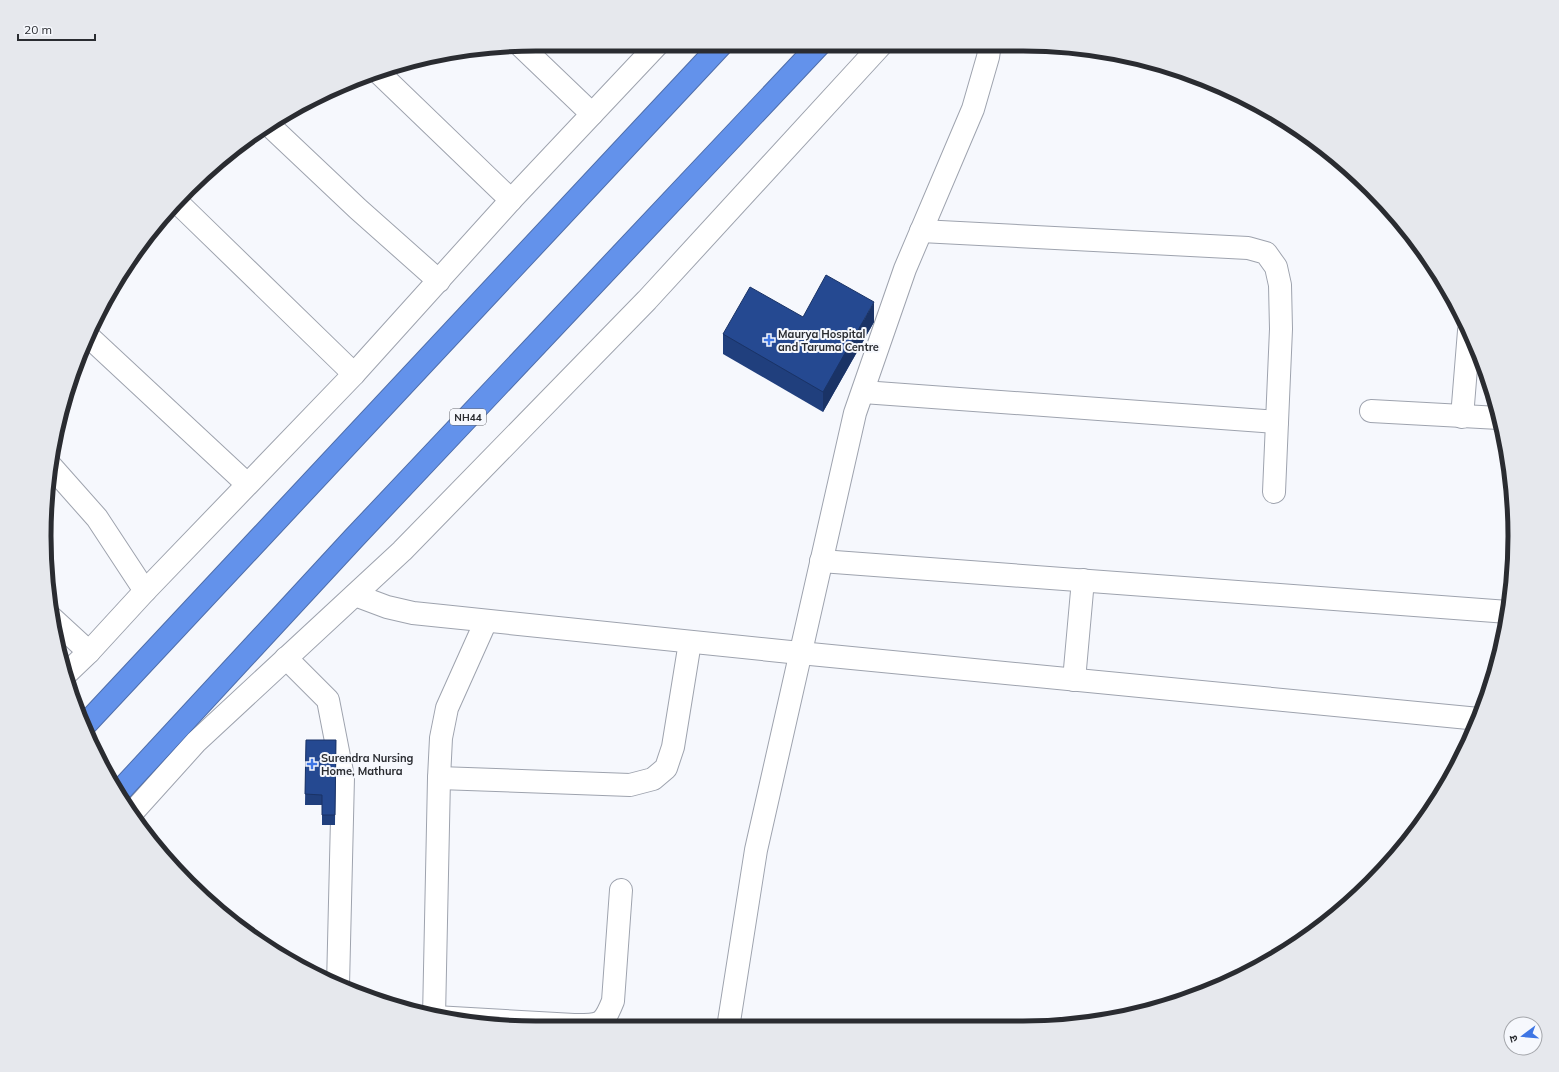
<svg xmlns="http://www.w3.org/2000/svg" width="1559" height="1072" viewBox="0 0 1559 1072" font-family="Mulish,'Noto Sans Devanagari',sans-serif">
<rect width="100%" height="100%" fill="#f6f8fd"/>
<g fill="none" stroke-linecap="round" stroke-linejoin="round">
<!-- minor casing -->
<g stroke="#9ea3ae" stroke-width="24">
<g id="minor">
<path d="M 521,46 L 592,114"/>
<path d="M 377,71 L 511,200"/>
<path d="M 268,124 L 358,209 L 439,281"/>
<path d="M 177,202 L 354,374"/>
<path d="M 921,231 L 1248,248 L 1266,253 L 1276,267 L 1280,285 L 1281,329 L 1274,492"/>
<path d="M 88,336 L 247,484"/>
<path d="M 863,392 L 1277,422"/>
<path d="M 1371,411 L 1499,418"/>
<path d="M 1462,417 L 1469,331"/>
<path d="M 50,465 L 97,518 L 145,591"/>
<path d="M 821,561 L 1508,612"/>
<path d="M 355,595 L 387,607 L 413,613 L 442,616 L 800,653 L 1479,719"/>
<path d="M 52,618 L 89,652"/>
<path d="M 286,658 L 328,700 L 343,777 L 338,985"/>
<path d="M 67,673 L 89,652 L 145,591 L 354,374 L 511,200 L 658,44"/>
<path d="M 1074,680 L 1083,580"/>
<path d="M 439,778 L 630,785 L 653,779 L 666,768 L 673,747 L 690,642"/>
<path d="M 132,813 L 196,742 L 402,551 L 647,300 L 882,44"/>
<path d="M 434,1017 L 439,778 L 441,738 L 447,708 L 486,621"/>
<path d="M 435,1017 L 574,1025 C 600,1025 603,1026 613,1001 L 621,890"/>
<path d="M 728,1028 L 756,850 L 855,413 L 905,269 L 973,109 L 988,57 L 990,44"/>
</g>
</g>
<!-- highway casing -->
<g stroke="#4f6eaa" stroke-width="24">
<g id="highway">
<path d="M 85,725 L 722,44"/>
<path d="M 119,792 L 354,538 L 820,44"/>
</g>
</g>
<!-- minor -->
<use href="#minor" stroke="#fff" stroke-width="22"/>
<!-- highway -->
<use href="#highway" stroke="#6392eb" stroke-width="22"/>
</g>
<!-- wall -->
<g fill="#203f7d">
<path d="M 803,317 L 874,322 L 823,412 L 723,354 L 723,334 Z"/>
<path d="M 306,740 L 336,740 L 335,825 L 322,825 L 322,805 L 305,805 Z"/>
</g>
<!-- shaded-wall -->
<path fill="#1a3366" d="M 874,302 L 874,322 L 823,412 L 823,392 Z"/>
<!-- building -->
<g fill="#254991" stroke="#1a3366">
<path d="M 826,275 L 874,302 L 823,392 L 723,334 L 750,287 L 803,317 Z"/>
<path d="M 306,740 L 336,740 L 335,815 L 322,815 L 322,795 L 305,794 Z"/>
</g>
<!-- markers -->
<g fill="#3d75e4" stroke="#f6f8fd" stroke-width="1.5">
<path d="M767 334h4v4h4v4h-4v4h-4v-4h-4v-4h4z"/>
<path d="M310 758h4v4h4v4h-4v4h-4v-4h-4v-4h4z"/>
</g>
<g text-anchor="middle" stroke-width="4" stroke-linejoin="round" paint-order="stroke">
<!-- shield labels -->
<rect fill="#f6f8fd" stroke="#67696e" stroke-width="1" x="450" y="409" width="36" height="16" rx="3"/>
<g font-size="10" font-weight="bold" fill="#2a2c31">
<text x="468" y="421">NH44</text>
</g>
<!-- poi labels -->
<g font-size="11" font-weight="bold" fill="#2a2c31" stroke="#f6f8fd" text-anchor="start">
<text x="778" y="338">Maurya Hospital<tspan x="778" dy="13">and Taruma Centre</tspan></text>
<text x="321" y="762">Surendra Nursing<tspan x="321" dy="13">Home, Mathura</tspan></text>
</g>
</g>
<!-- crop -->
<path d="M0 0H1559V1072H0ZM536 51H1023A485 485 0 0 1 1508 536V536A485 485 0 0 1 1023 1021H536A485 485 0 0 1 51 536V536A485 485 0 0 1 536 51Z" fill="#e6e8ed" fill-rule="evenodd"/>
<path fill="none" stroke="#2a2c31" stroke-width="5" d="M536 51H1023A485 485 0 0 1 1508 536V536A485 485 0 0 1 1023 1021H536A485 485 0 0 1 51 536V536A485 485 0 0 1 536 51Z"/>
<!-- north arrow -->
<g transform="translate(1523 1036) rotate(254)"><circle r="19" fill="#f6f8fd" stroke="#a4a6ab"/>
<path d="M0-3L7 15L0 10L-7 15Z" fill="#3d75e4"/>
<text y="-6" font-size="11" font-weight="bold" text-anchor="middle" fill="#2a2c31">उ</text>
</g>
<!-- scale -->
<path d="M18 34v6h77v-6" fill="none" stroke="#2a2c31" stroke-width="2"/>
<text x="24" y="34" font-size="12" fill="#2a2c31" stroke="#f6f8fd" stroke-width="3" paint-order="stroke">20 m</text>
</svg>
